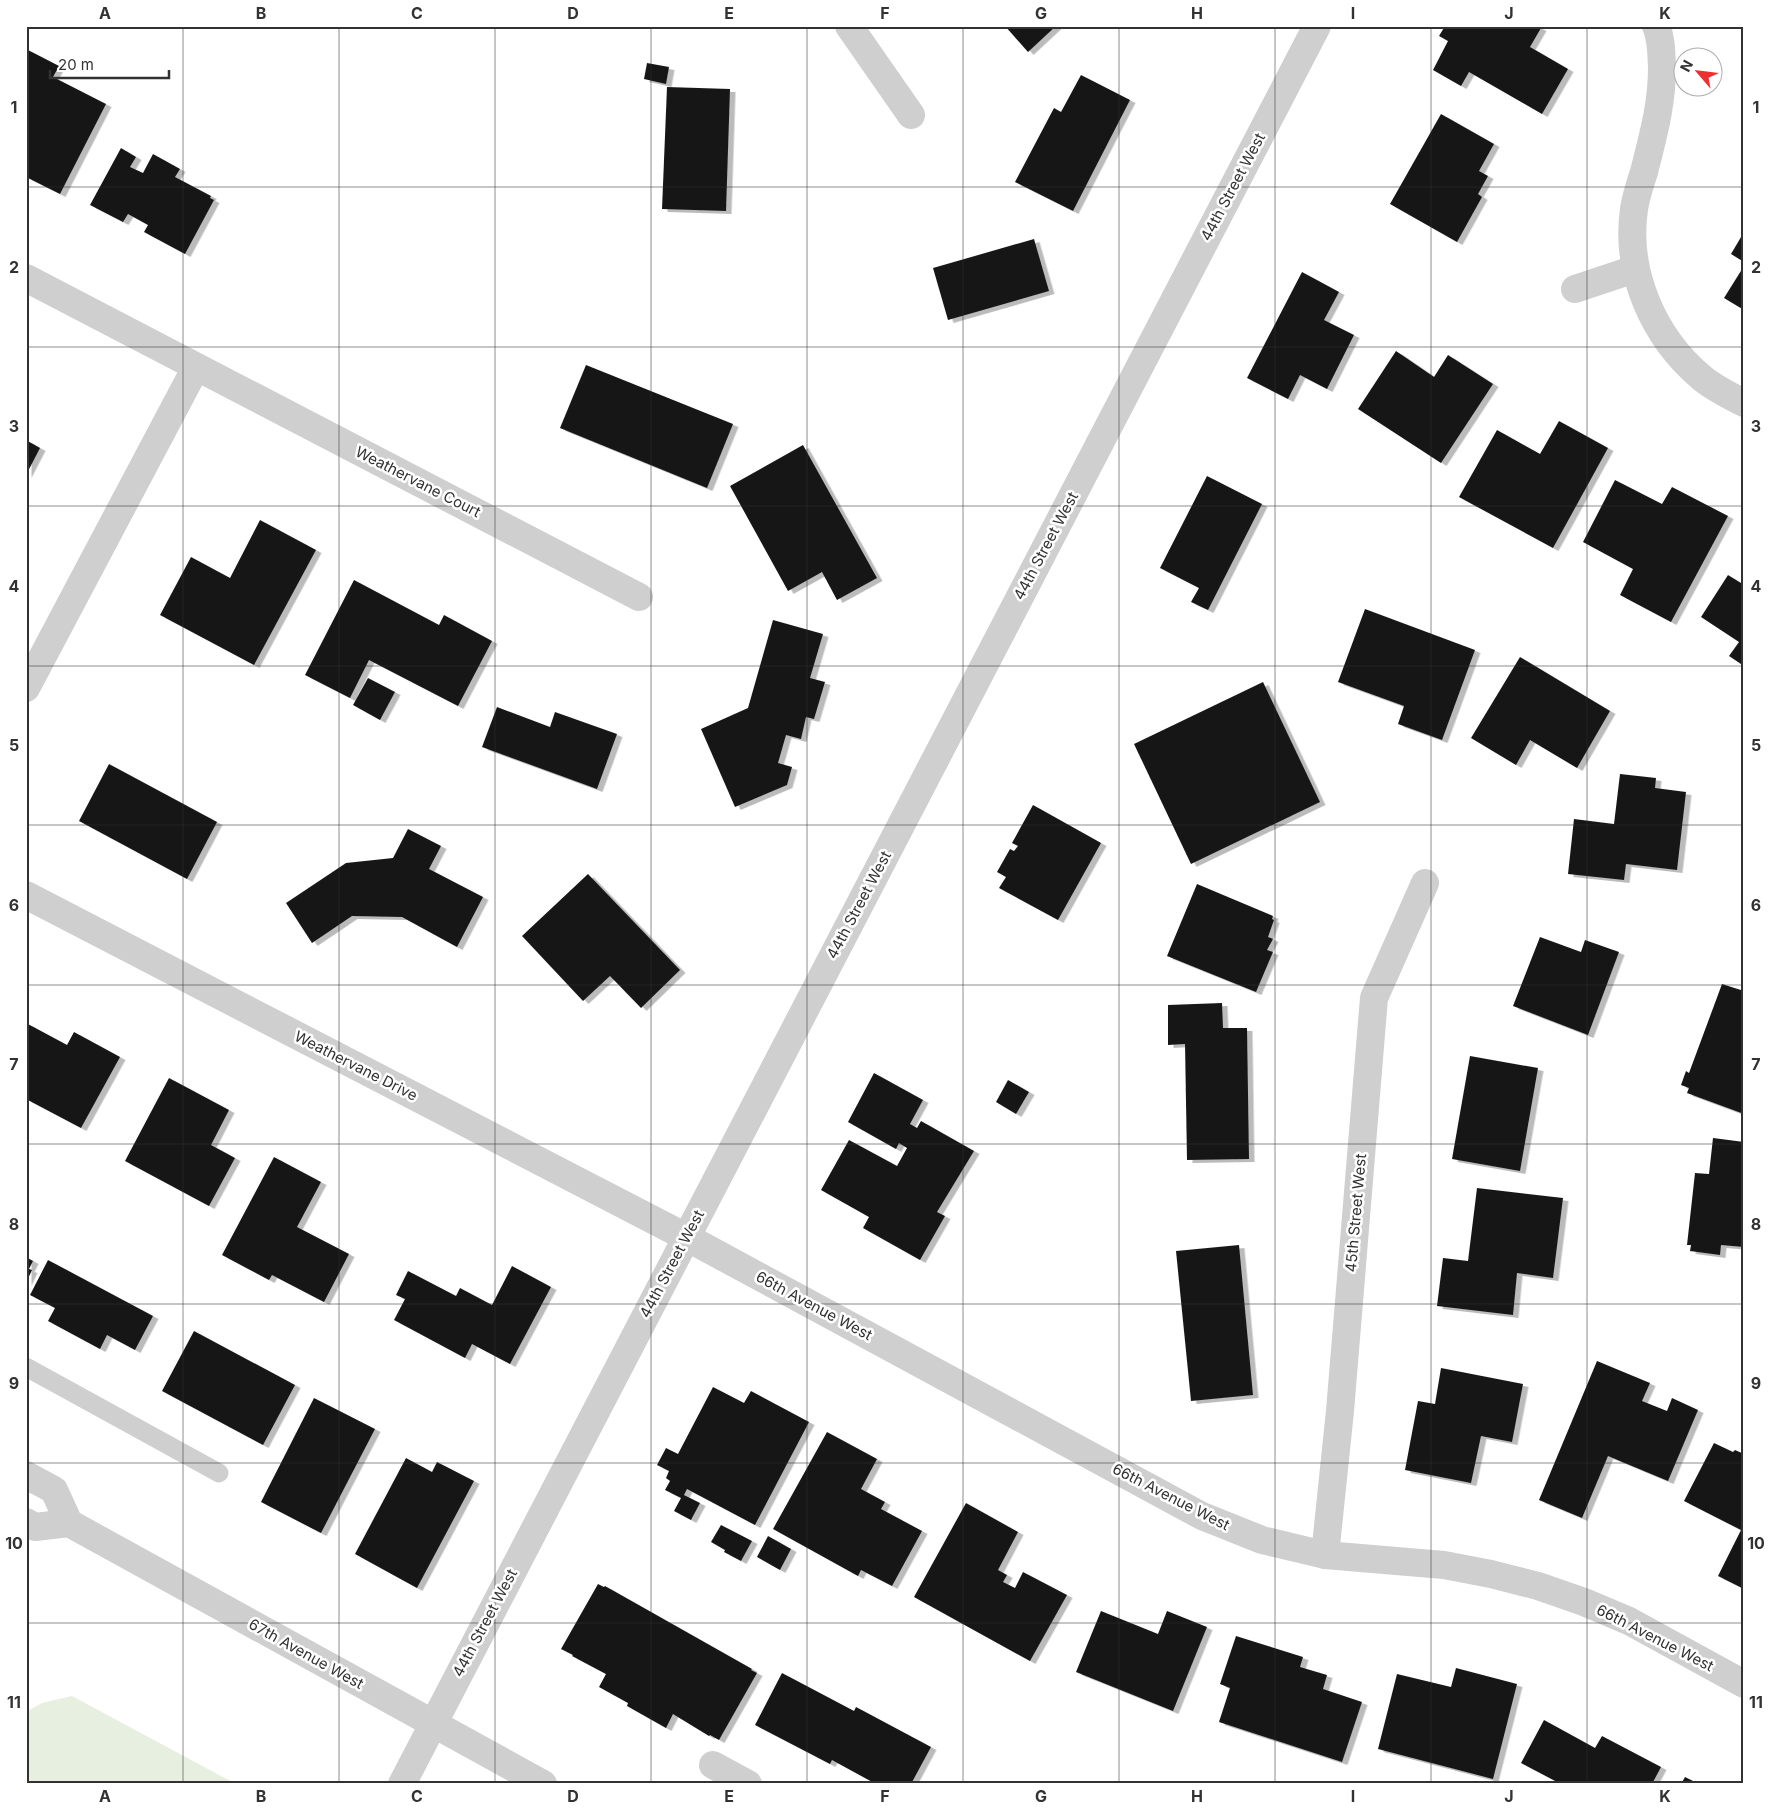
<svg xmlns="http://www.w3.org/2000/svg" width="1770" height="1810" viewBox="0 0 1770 1810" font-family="Inter,sans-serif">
<defs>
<filter id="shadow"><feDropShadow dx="5.5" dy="3" stdDeviation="0" flood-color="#0004"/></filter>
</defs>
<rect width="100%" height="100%" fill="#fff"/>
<!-- green -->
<path fill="#e7efe0" d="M 72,1696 L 236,1784 L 26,1784 L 26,1712 L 42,1703 Z"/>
<!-- building -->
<g fill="#191919" filter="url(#shadow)">
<path d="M 1005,26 L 1056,26 L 1028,52 Z"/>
<path d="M 1445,26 L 1537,26 L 1541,28 L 1530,47 L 1568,69 L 1542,114 L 1469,72 L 1461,86 L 1433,70 L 1448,41 L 1439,36 Z"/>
<path d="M 26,49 L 59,66 L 53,77 L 106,104 L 60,194 L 26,177 Z"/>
<path d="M 647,63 L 669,67 L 666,84 L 644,79 Z"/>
<path d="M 1081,75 L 1130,100 L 1073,211 L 1015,182 L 1054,108 L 1061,112 Z"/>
<path d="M 667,87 L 730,89 L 726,211 L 662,209 Z"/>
<path d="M 1441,114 L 1494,144 L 1479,171 L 1488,176 L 1478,194 L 1482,197 L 1457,242 L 1390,204 Z"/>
<path d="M 121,148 L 136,157 L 130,167 L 143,173 L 153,154 L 180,169 L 175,177 L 211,196 L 210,198 L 214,200 L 185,254 L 144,232 L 148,225 L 128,214 L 123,222 L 90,205 Z"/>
<path d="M 1744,232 L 1744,262 L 1731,254 Z"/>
<path d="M 1034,239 L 1049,291 L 948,320 L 933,268 Z"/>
<path d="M 1744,266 L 1744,310 L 1724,298 Z"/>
<path d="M 1302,272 L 1339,292 L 1324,320 L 1354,335 L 1327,389 L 1300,375 L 1288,399 L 1247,378 Z"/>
<path d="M 1396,351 L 1434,377 L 1448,355 L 1493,384 L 1441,463 L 1358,409 Z"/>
<path d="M 586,365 L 733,424 L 707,488 L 560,428 Z"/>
<path d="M 1559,421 L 1608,448 L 1553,548 L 1459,497 L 1497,430 L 1540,454 Z"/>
<path d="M 26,440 L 40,448 L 26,475 Z"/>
<path d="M 803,445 L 877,578 L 837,600 L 822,572 L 788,591 L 730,486 Z"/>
<path d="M 1207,476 L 1262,504 L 1208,610 L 1191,602 L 1199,588 L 1160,568 Z"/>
<path d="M 1615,480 L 1662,504 L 1672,487 L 1728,516 L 1671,622 L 1620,595 L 1633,569 L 1583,542 Z"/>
<path d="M 260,520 L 316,550 L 254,665 L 160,615 L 191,557 L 230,578 Z"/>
<path d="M 1728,575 L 1744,585 L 1744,666 L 1729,656 L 1739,642 L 1701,617 Z"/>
<path d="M 354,580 L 439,625 L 444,615 L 492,641 L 458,706 L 369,660 L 350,698 L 305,675 Z"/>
<path d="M 1365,609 L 1475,650 L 1442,740 L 1398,724 L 1404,706 L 1338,682 Z"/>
<path d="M 773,620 L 823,634 L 810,678 L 825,682 L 814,719 L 806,717 L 801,739 L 786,735 L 778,763 L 792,767 L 787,785 L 735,807 L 701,729 L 748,708 Z"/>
<path d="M 1520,657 L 1610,711 L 1577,768 L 1530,740 L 1516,765 L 1471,738 Z"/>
<path d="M 368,678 L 395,692 L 380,720 L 353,705 Z"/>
<path d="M 1263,682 L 1320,802 L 1191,864 L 1134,744 Z"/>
<path d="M 497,707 L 550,727 L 555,712 L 617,734 L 597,789 L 482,747 Z"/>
<path d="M 109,764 L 217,822 L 187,879 L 79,821 Z"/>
<path d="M 1620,774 L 1656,778 L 1655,788 L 1686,792 L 1677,870 L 1626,864 L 1624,880 L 1568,874 L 1574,819 L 1614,824 Z"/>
<path d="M 1033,805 L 1101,843 L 1058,920 L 999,888 L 1006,877 L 997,872 L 1010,849 L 1014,851 L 1018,846 L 1012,843 Z"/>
<path d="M 408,829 L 441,846 L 429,869 L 483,897 L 457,947 L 402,917 L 352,916 L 312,943 L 286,903 L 346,863 L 393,858 Z"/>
<path d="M 588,874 L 680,970 L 641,1008 L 610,976 L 583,1001 L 522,936 Z"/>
<path d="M 1197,884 L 1273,916 L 1272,919 L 1274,920 L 1268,937 L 1273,939 L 1267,950 L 1273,952 L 1256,992 L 1167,956 Z"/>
<path d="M 1540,937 L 1581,952 L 1585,940 L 1619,952 L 1588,1035 L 1513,1006 Z"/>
<path d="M 1722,984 L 1744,991 L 1744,1114 L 1687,1093 L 1689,1088 L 1681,1085 L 1686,1071 L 1689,1073 Z"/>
<path d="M 1222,1003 L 1223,1028 L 1247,1028 L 1249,1159 L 1187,1160 L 1185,1044 L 1168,1045 L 1168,1005 Z"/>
<path d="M 26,1023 L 67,1045 L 74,1032 L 120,1057 L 81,1128 L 26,1099 Z"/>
<path d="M 1470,1056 L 1538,1068 L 1520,1171 L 1452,1159 Z"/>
<path d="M 874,1073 L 923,1100 L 910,1124 L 917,1128 L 921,1121 L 974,1151 L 937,1212 L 945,1216 L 920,1260 L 863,1228 L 869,1217 L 821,1190 L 849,1140 L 897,1166 L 907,1148 L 899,1143 L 896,1149 L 848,1122 Z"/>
<path d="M 169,1078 L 229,1110 L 211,1145 L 235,1158 L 209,1206 L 125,1161 Z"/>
<path d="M 1008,1080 L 1029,1092 L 1016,1114 L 996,1102 Z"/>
<path d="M 1713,1138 L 1744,1142 L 1744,1247 L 1721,1245 L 1720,1255 L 1690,1251 L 1691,1245 L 1687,1245 L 1695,1173 L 1709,1174 Z"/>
<path d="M 274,1157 L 321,1182 L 297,1227 L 349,1254 L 324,1302 L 272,1275 L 269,1280 L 222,1255 Z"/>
<path d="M 1477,1188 L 1563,1198 L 1553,1278 L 1517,1273 L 1513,1315 L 1437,1306 L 1443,1258 L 1468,1261 Z"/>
<path d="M 1239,1245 L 1253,1395 L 1191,1401 L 1176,1251 Z"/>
<path d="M 26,1257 L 33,1261 L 29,1269 L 32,1270 L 26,1283 Z"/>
<path d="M 48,1260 L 153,1316 L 135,1350 L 107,1335 L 100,1349 L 48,1321 L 55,1308 L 30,1295 Z"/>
<path d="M 512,1266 L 551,1287 L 510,1364 L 472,1344 L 465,1358 L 394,1320 L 405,1299 L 396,1295 L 408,1271 L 456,1296 L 460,1288 L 492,1305 Z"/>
<path d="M 194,1331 L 295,1385 L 263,1445 L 162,1391 Z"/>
<path d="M 1597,1361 L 1650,1383 L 1642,1401 L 1667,1411 L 1672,1398 L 1698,1410 L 1668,1481 L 1608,1456 L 1582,1518 L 1539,1500 Z"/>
<path d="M 1441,1368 L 1523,1384 L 1512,1442 L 1481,1436 L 1471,1483 L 1405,1470 L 1418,1401 L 1435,1404 Z"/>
<path d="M 713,1387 L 744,1403 L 751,1391 L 809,1422 L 755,1525 L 687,1489 L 684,1495 L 700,1503 L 691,1520 L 674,1511 L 681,1498 L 665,1490 L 670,1481 L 666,1478 L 669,1471 L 657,1465 L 666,1448 L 678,1454 Z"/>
<path d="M 314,1398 L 375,1429 L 321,1533 L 261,1502 Z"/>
<path d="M 827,1432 L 877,1459 L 861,1489 L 885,1502 L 881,1509 L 922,1531 L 892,1586 L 861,1570 L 858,1576 L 773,1529 Z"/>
<path d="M 1714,1443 L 1733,1452 L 1735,1450 L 1744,1454 L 1744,1589 L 1718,1576 L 1741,1530 L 1684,1501 Z"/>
<path d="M 406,1458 L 432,1472 L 437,1462 L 474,1481 L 417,1588 L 355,1554 Z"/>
<path d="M 966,1503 L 1018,1532 L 998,1570 L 1007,1575 L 1003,1582 L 1015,1588 L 1023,1572 L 1067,1595 L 1030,1661 L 914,1597 Z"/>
<path d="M 721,1525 L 752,1541 L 741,1561 L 724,1552 L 725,1550 L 711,1542 Z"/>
<path d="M 768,1536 L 791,1549 L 780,1570 L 757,1557 Z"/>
<path d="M 598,1584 L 604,1587 L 605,1586 L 752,1669 L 751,1670 L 757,1673 L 719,1740 L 710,1735 L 709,1736 L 673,1714 L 666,1728 L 627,1706 L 628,1703 L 599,1687 L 606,1674 L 572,1656 L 573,1655 L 561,1649 Z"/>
<path d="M 1101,1611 L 1158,1634 L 1167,1611 L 1207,1627 L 1173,1711 L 1076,1672 Z"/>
<path d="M 1236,1636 L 1303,1657 L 1300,1667 L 1327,1675 L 1323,1689 L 1362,1702 L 1342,1762 L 1219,1722 L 1230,1688 L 1220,1684 Z"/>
<path d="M 1456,1668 L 1517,1684 L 1493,1779 L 1378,1749 L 1397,1674 L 1451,1687 Z"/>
<path d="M 782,1673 L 854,1711 L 856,1707 L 931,1747 L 911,1784 L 876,1784 L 832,1760 L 830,1764 L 755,1725 Z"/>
<path d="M 1544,1720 L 1595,1748 L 1602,1736 L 1661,1767 L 1652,1784 L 1561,1784 L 1521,1763 Z"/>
<path d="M 1685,1777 L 1699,1784 L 1681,1784 Z"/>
</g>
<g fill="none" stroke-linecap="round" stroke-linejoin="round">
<!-- service -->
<path stroke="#cfcfcf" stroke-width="19" d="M 26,1367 L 219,1473"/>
<!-- minor -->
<g stroke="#cfcfcf" stroke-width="28">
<path d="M 849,26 L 911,115"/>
<path d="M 1656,26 C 1662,40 1661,52 1662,67 C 1662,105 1653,136 1644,172 C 1640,184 1636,196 1634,209 C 1625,272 1653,337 1702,378 C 1714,388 1730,396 1744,403"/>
<path d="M 26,278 L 639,597"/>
<path d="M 1575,289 L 1635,269"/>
<path d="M 26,688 L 196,367"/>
<path d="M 26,895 L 686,1237 L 1202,1516 L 1262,1540 L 1325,1555 L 1444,1565 L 1491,1574 L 1538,1586 L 1584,1602 L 1629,1621 L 1744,1684"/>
<path d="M 1325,1555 L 1340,1411 L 1374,998 L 1425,883"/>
<path d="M 713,1765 L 748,1784"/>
</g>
<!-- tertiary -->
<g stroke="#cfcfcf" stroke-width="28">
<path d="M 26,1475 L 54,1490 L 69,1523"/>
<path d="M 26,1522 L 35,1527 L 69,1523 L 543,1784"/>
<path d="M 402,1784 L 1317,26"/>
</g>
</g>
<!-- grid -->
<path fill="none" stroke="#323232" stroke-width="1" stroke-opacity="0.55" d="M 183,26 L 183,1784M 339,26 L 339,1784M 495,26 L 495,1784M 651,26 L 651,1784M 807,26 L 807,1784M 963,26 L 963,1784M 1119,26 L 1119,1784M 1275,26 L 1275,1784M 1431,26 L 1431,1784M 1587,26 L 1587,1784M 26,187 L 1744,187M 26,347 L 1744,347M 26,506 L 1744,506M 26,666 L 1744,666M 26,825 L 1744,825M 26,985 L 1744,985M 26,1144 L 1744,1144M 26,1304 L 1744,1304M 26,1463 L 1744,1463M 26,1623 L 1744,1623"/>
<g text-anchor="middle" stroke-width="5" stroke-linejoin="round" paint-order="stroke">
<!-- street labels -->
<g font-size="15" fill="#323232" stroke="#fff">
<text transform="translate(1233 187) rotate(-62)" y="5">44th Street West</text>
<text transform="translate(418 482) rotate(27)" y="5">Weathervane Court</text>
<text transform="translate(1046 546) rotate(-62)" y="5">44th Street West</text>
<text transform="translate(859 905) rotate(-62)" y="5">44th Street West</text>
<text transform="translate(356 1066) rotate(27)" y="5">Weathervane Drive</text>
<text transform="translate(1356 1213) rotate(-85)" y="5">45th Street West</text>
<text transform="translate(672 1264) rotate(-62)" y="5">44th Street West</text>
<text transform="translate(814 1306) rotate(28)" y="5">66th Avenue West</text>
<text transform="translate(1171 1497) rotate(27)" y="5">66th Avenue West</text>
<text transform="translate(485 1623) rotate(-62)" y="5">44th Street West</text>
<text transform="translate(1655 1638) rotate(27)" y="5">66th Avenue West</text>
<text transform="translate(306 1654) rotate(29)" y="5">67th Avenue West</text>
</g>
</g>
<!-- border -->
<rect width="1770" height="1810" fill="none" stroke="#ffffff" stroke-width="55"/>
<!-- north arrow -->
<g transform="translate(1698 72) rotate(298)"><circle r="24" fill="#ffffff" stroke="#adadad"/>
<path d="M0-4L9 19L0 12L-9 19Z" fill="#ec3130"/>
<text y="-8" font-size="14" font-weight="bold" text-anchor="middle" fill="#323232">N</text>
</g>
<!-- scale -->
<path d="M50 70v8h119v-8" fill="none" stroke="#323232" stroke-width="2.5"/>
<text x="58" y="70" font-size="15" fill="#323232" stroke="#ffffff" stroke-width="4" paint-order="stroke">20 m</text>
<rect x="28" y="28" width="1714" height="1754" fill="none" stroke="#323232" stroke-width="2"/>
<g font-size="16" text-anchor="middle" font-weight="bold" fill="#323232">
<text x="105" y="19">A</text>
<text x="261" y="19">B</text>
<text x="417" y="19">C</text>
<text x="573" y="19">D</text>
<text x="729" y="19">E</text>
<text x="885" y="19">F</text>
<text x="1041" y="19">G</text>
<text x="1197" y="19">H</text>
<text x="1353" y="19">I</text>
<text x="1509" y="19">J</text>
<text x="1665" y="19">K</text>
<text x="14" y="113">1</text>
<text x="1756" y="113">1</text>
<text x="14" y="273">2</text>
<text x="1756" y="273">2</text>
<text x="14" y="432">3</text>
<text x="1756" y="432">3</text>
<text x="14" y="592">4</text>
<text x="1756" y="592">4</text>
<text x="14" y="751">5</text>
<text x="1756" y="751">5</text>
<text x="14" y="911">6</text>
<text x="1756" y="911">6</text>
<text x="14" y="1070">7</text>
<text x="1756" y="1070">7</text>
<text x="14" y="1230">8</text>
<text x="1756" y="1230">8</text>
<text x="14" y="1389">9</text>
<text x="1756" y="1389">9</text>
<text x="14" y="1549">10</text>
<text x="1756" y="1549">10</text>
<text x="14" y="1708">11</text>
<text x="1756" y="1708">11</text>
<text x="105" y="1802">A</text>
<text x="261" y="1802">B</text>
<text x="417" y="1802">C</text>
<text x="573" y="1802">D</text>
<text x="729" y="1802">E</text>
<text x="885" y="1802">F</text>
<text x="1041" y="1802">G</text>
<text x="1197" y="1802">H</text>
<text x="1353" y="1802">I</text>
<text x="1509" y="1802">J</text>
<text x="1665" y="1802">K</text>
</g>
</svg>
